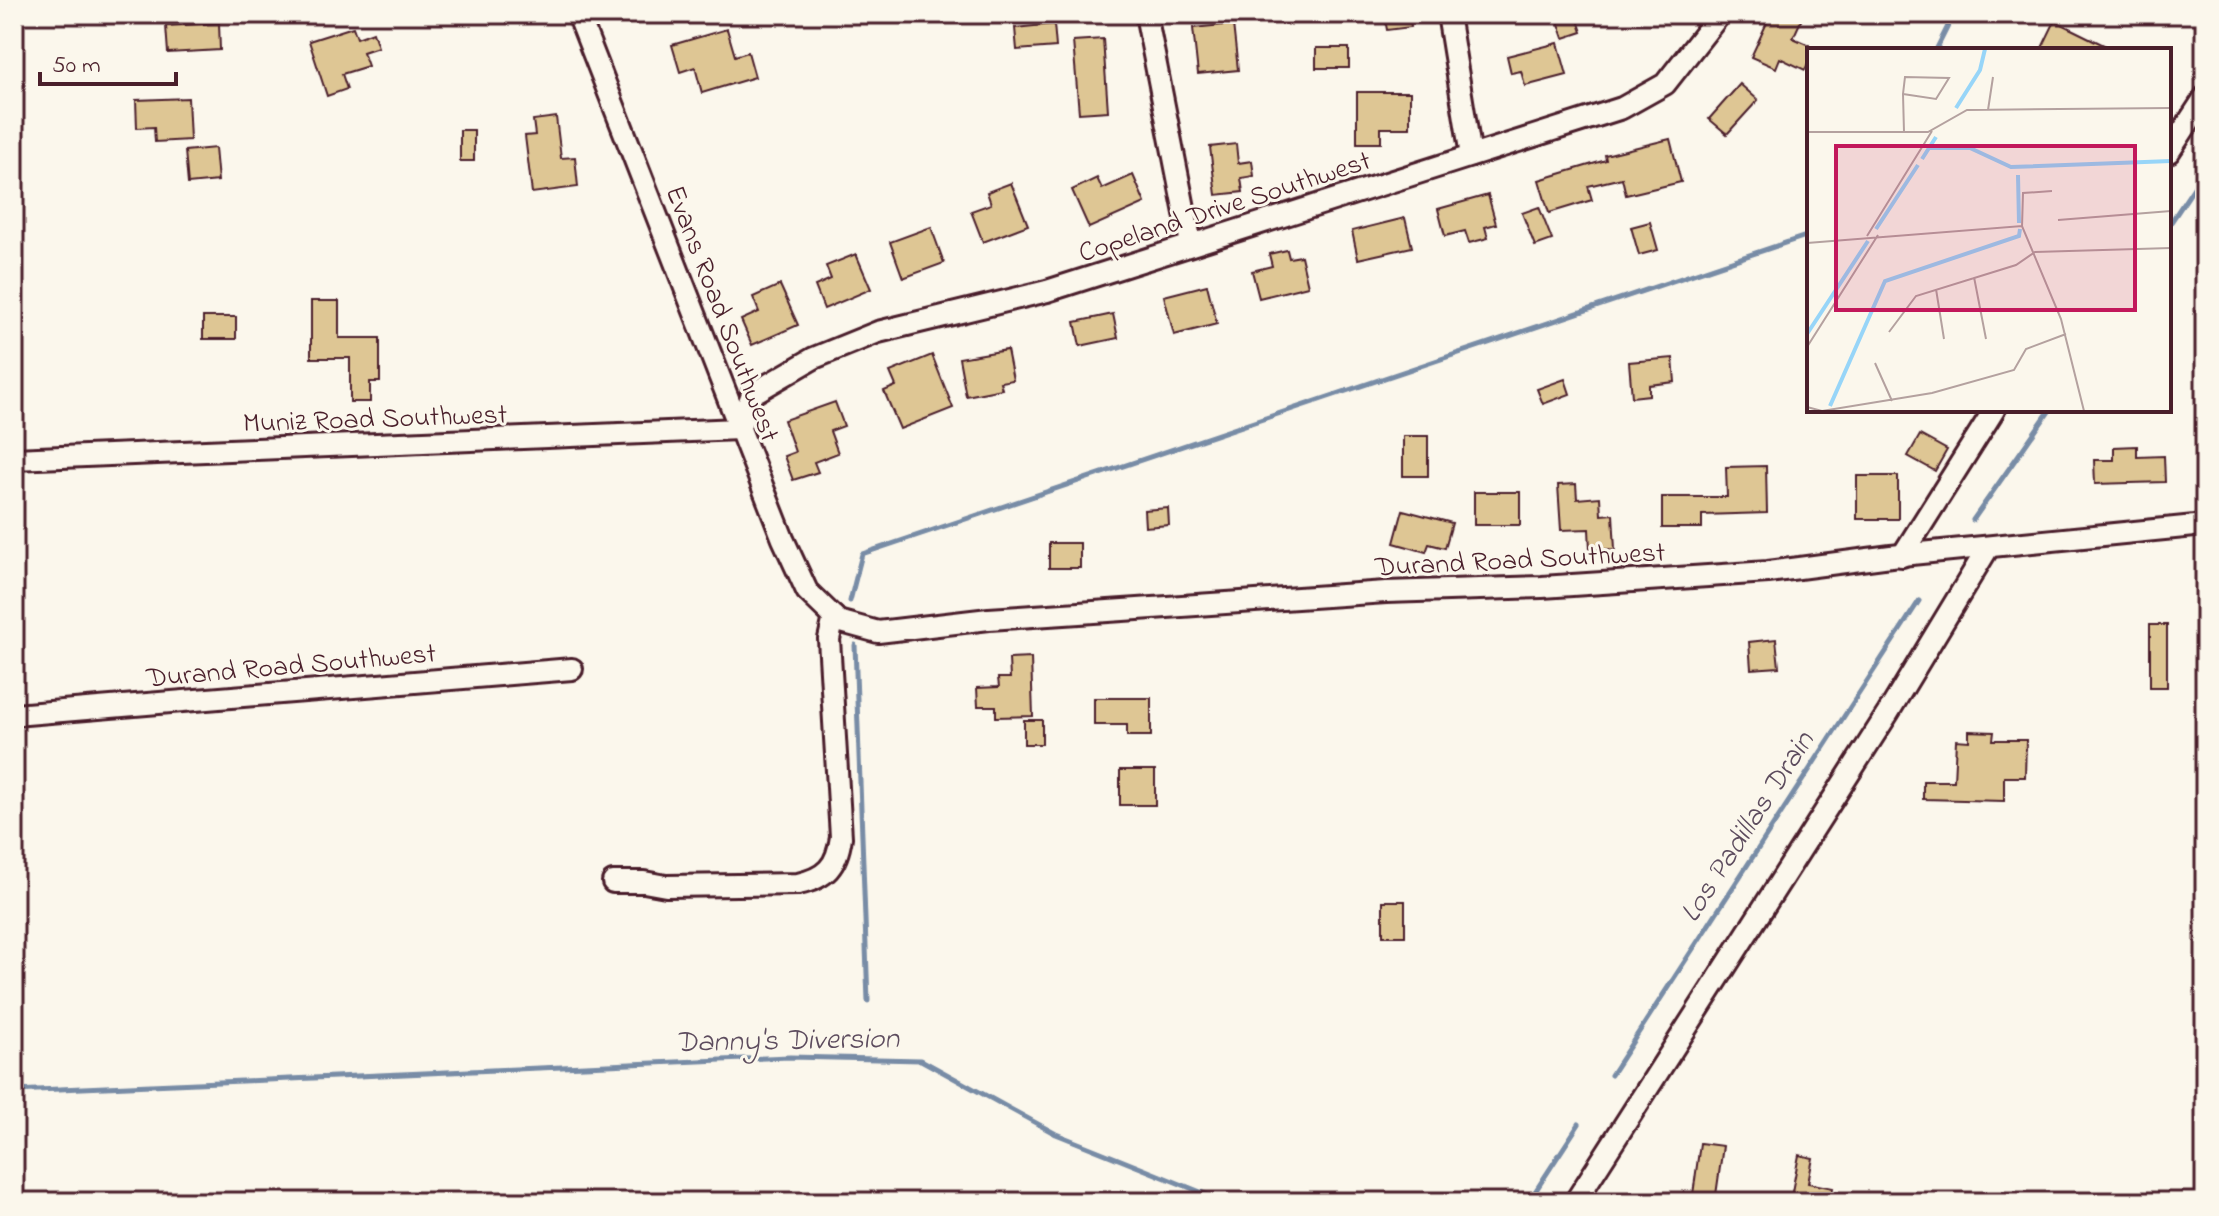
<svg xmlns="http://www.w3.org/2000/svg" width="2219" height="1216" viewBox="0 0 2219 1216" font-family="'Indie Flower',sans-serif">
<rect width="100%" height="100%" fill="#fbf7ec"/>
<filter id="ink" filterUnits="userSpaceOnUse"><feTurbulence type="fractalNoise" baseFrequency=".0125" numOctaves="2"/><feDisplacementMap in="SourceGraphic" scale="16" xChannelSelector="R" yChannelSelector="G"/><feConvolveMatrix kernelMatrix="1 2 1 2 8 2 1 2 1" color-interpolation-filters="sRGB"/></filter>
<g filter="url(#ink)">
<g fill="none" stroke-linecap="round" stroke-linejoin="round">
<!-- stream -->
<g stroke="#788ca6" stroke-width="5">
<path d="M 1936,50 L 1954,14"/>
<path d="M 2169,225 L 2205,171"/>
<path d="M 1973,520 L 2050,410"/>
<path d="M 850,601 L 862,554 L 1809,235"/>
<path d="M 855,645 L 868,1001"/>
<path d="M 1611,1075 L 1919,601"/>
<path d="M 14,1091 L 790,1057 L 921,1060 L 1056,1134 L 1223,1201 L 1530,1200"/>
<path d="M 1529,1201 L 1579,1124"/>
</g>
</g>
<!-- building -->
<g fill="#dec694" stroke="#4a1f2b" stroke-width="2">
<path d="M 1384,14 L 1409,14 L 1411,27 L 1387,30 Z"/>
<path d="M 1570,14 L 1576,14 L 1582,32 L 1564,38 L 1557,18 Z"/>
<path d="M 1771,14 L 1804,14 L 1793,38 L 1809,45 L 1809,61 L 1805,70 L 1780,58 L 1776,68 L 1751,57 Z"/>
<path d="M 2055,21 L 2114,50 L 2041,50 Z"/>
<path d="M 219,23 L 220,50 L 168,53 L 166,26 Z"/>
<path d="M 1054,24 L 1056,47 L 1017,50 L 1015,28 Z"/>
<path d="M 1233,24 L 1238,70 L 1198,74 L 1193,28 Z"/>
<path d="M 353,27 L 357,38 L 373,32 L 378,47 L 363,52 L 368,66 L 342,74 L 347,89 L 327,96 L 309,41 Z"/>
<path d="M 727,29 L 735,56 L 748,52 L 755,77 L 702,93 L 695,67 L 680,72 L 672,45 Z"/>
<path d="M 1103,39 L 1108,111 L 1079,113 L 1073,41 Z"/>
<path d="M 1558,43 L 1567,75 L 1525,86 L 1521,71 L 1511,73 L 1507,56 Z"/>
<rect x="1316" y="48" width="33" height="20"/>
<path d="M 1740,84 L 1758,100 L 1727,134 L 1709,119 Z"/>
<path d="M 1357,92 L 1410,92 L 1410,128 L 1381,128 L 1381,143 L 1357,143 Z"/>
<path d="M 188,98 L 190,140 L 155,142 L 154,127 L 137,128 L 136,100 Z"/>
<path d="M 556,117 L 561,158 L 575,157 L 578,187 L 532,193 L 525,136 L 535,135 L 533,120 Z"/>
<rect x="460" y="130" width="14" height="31"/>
<path d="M 1670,139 L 1681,182 L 1626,195 L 1622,178 L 1588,186 L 1592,200 L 1549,213 L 1539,180 L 1606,160 L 1605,155 Z"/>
<path d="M 1236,144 L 1238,163 L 1252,161 L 1254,176 L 1241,178 L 1243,192 L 1216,195 L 1210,147 Z"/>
<path d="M 215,148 L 218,181 L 188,184 L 185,151 Z"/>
<path d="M 1133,175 L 1145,203 L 1089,228 L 1072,190 L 1097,178 L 1102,189 Z"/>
<path d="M 1011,183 L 1028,225 L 983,242 L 971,211 L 991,204 L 987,192 Z"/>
<path d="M 1488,195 L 1496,224 L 1485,227 L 1488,238 L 1469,243 L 1465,231 L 1445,236 L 1438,209 Z"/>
<path d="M 1539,207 L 1552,240 L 1535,246 L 1522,213 Z"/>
<path d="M 1405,218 L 1412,247 L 1358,259 L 1352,231 Z"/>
<path d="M 1650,222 L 1658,250 L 1639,255 L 1631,227 Z"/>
<path d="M 931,227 L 944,263 L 903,278 L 890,242 Z"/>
<path d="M 1287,250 L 1289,258 L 1301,256 L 1308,286 L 1259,298 L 1252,271 L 1272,266 L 1269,254 Z"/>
<path d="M 856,254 L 871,289 L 824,309 L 815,286 L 831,279 L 826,266 Z"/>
<path d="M 780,285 L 798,325 L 752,345 L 741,320 L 759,312 L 753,297 Z"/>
<path d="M 1207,285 L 1217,324 L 1174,335 L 1164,296 Z"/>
<path d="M 311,301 L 339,301 L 339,338 L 380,338 L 380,382 L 370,382 L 370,402 L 350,402 L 350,358 L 311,358 Z"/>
<path d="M 1113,314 L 1118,338 L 1080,346 L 1075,322 Z"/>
<rect x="203" y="317" width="33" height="22"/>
<path d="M 1007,350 L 1013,380 L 1000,382 L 1002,389 L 966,396 L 959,358 Z"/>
<path d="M 932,355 L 953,408 L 900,429 L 884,391 L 896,386 L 890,372 Z"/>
<path d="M 1673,358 L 1675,382 L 1649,385 L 1649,395 L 1632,397 L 1629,362 Z"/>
<path d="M 1565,379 L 1570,394 L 1543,404 L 1537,389 Z"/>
<path d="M 835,402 L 844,426 L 830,431 L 838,453 L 814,462 L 818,472 L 793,480 L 784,456 L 795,452 L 784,420 Z"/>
<path d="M 1920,435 L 1947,450 L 1935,471 L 1908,456 Z"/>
<rect x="1403" y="436" width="25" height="40"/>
<path d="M 2137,446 L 2137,457 L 2164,456 L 2165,482 L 2095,484 L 2094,460 L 2114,460 L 2114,447 Z"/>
<path d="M 1766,466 L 1767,513 L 1702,515 L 1702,528 L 1662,528 L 1662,497 L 1727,497 L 1726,467 Z"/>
<rect x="1857" y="476" width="41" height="43"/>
<path d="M 1576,484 L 1577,499 L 1600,497 L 1601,515 L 1613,514 L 1615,549 L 1590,550 L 1589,529 L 1561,530 L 1558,485 Z"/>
<rect x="1474" y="492" width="46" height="33"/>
<path d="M 1168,508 L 1169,525 L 1145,527 L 1144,510 Z"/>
<path d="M 1403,510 L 1452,523 L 1445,548 L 1429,544 L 1426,552 L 1394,543 Z"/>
<rect x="1049" y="543" width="31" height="25"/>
<rect x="2150" y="625" width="17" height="62"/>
<path d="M 1776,639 L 1779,667 L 1751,669 L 1749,642 Z"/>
<path d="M 1031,658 L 1033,716 L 996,717 L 996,706 L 978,706 L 977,688 L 999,687 L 998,678 L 1010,678 L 1009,659 Z"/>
<path d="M 1094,698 L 1151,698 L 1151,736 L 1127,736 L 1127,725 L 1094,725 Z"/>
<rect x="1024" y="720" width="18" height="24"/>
<path d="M 1969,731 L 1994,732 L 1993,740 L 2026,740 L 2025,777 L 2004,777 L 2004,801 L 1923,799 L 1923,781 L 1954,781 L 1956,740 L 1969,741 Z"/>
<rect x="1120" y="770" width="35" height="35"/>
<rect x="1383" y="901" width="22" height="35"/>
<path d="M 1700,1143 L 1723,1146 L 1715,1202 L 1692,1202 Z"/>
<path d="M 1799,1155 L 1813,1158 L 1808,1183 L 1833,1188 L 1830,1202 L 1790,1202 Z"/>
</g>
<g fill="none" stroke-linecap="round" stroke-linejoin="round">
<!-- minor casing -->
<g stroke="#4a1f2b" stroke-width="26">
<g id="minor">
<path d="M 578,14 L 783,539 L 807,591 L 838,621 L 878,632 L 989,619 L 1079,613 L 1386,592 L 1542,587 L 1768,572 L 1891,556 L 2205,525"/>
<path d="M 1146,14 L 1191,244"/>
<path d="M 1448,14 L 1471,156"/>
<path d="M 2169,152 L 2205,97"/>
<path d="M 14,459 L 739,429 L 752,394 L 814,358 L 878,332 L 1047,291 L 1622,108 L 1665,84 L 1720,14"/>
<path d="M 1902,556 L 1994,410"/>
<path d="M 14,715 L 572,669"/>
<path d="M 613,882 L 644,882 L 666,886 L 798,884 C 826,878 837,866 841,837 L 829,639 L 834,617"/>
<path d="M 1575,1202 L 1888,713 L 1988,548"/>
</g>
</g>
<!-- minor -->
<use href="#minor" stroke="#fbf7ec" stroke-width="20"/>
</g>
</g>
<g text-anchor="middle" stroke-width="6" stroke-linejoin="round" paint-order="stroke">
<!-- street labels -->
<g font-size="28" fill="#4a1f2b" stroke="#fbf7ec">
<text transform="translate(1224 205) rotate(-18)" y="10">Copeland Drive Southwest</text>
<text transform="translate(724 313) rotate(69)" y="10">Evans Road Southwest</text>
<text transform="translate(375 417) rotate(-2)" y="10">Muniz Road Southwest</text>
<text transform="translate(1520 558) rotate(-3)" y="10">Durand Road Southwest</text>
<text transform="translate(291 664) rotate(-5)" y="10">Durand Road Southwest</text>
</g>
<!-- water labels -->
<g font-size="30" font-style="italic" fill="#5d4c5e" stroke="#fbf7ec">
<text transform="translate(1746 826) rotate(-57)" y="10">Los Padillas Drain</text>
<text transform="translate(787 1039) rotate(-1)" y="10">Danny's Diversion</text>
</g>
</g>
<!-- overview -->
<g transform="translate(1807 48)">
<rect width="364" height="364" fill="#fbf7ec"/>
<path fill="none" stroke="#97d5f8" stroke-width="4" d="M 149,60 L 173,22 L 178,1M 122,100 L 163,100 L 204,119 L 364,113M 115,111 L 129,89M 211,127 L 212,175M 69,181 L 111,117M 0,286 L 61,193M 23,358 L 78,233 L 212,188 L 213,181"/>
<path fill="none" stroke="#b4a19f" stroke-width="2" d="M 96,46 L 129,51 L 142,30 L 98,29 L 96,46 L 97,84M 181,62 L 186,29M 0,84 L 121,84 L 160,62 L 364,60M 251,172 L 364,163M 215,179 L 216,145 L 245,143M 60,188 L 125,83M 0,195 L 215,178 L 254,271 L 277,363M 167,229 L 179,291M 129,241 L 137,291M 82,284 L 109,248 L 209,217 L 228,204 L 364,200M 0,299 L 71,187M 68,315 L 85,353M 0,359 L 15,363 L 125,345 L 207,322 L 219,301 L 259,286"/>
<path fill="#c2185b" fill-opacity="0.15" stroke="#c2185b" stroke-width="4" d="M 29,98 L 328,98 L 328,262 L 29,262 Z"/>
<rect width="364" height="364" fill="none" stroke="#4a1f2b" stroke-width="4"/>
</g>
<!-- margin -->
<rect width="2219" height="1216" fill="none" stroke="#fbf7ec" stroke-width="48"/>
<rect x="24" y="24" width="2171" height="1168" fill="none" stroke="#4a1f2b" stroke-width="3" filter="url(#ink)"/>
<!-- scale -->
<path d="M40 72v12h136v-12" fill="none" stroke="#4a1f2b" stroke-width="4"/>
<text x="52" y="72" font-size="24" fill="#4a1f2b" stroke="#fbf7ec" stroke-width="6" paint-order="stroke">50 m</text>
</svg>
